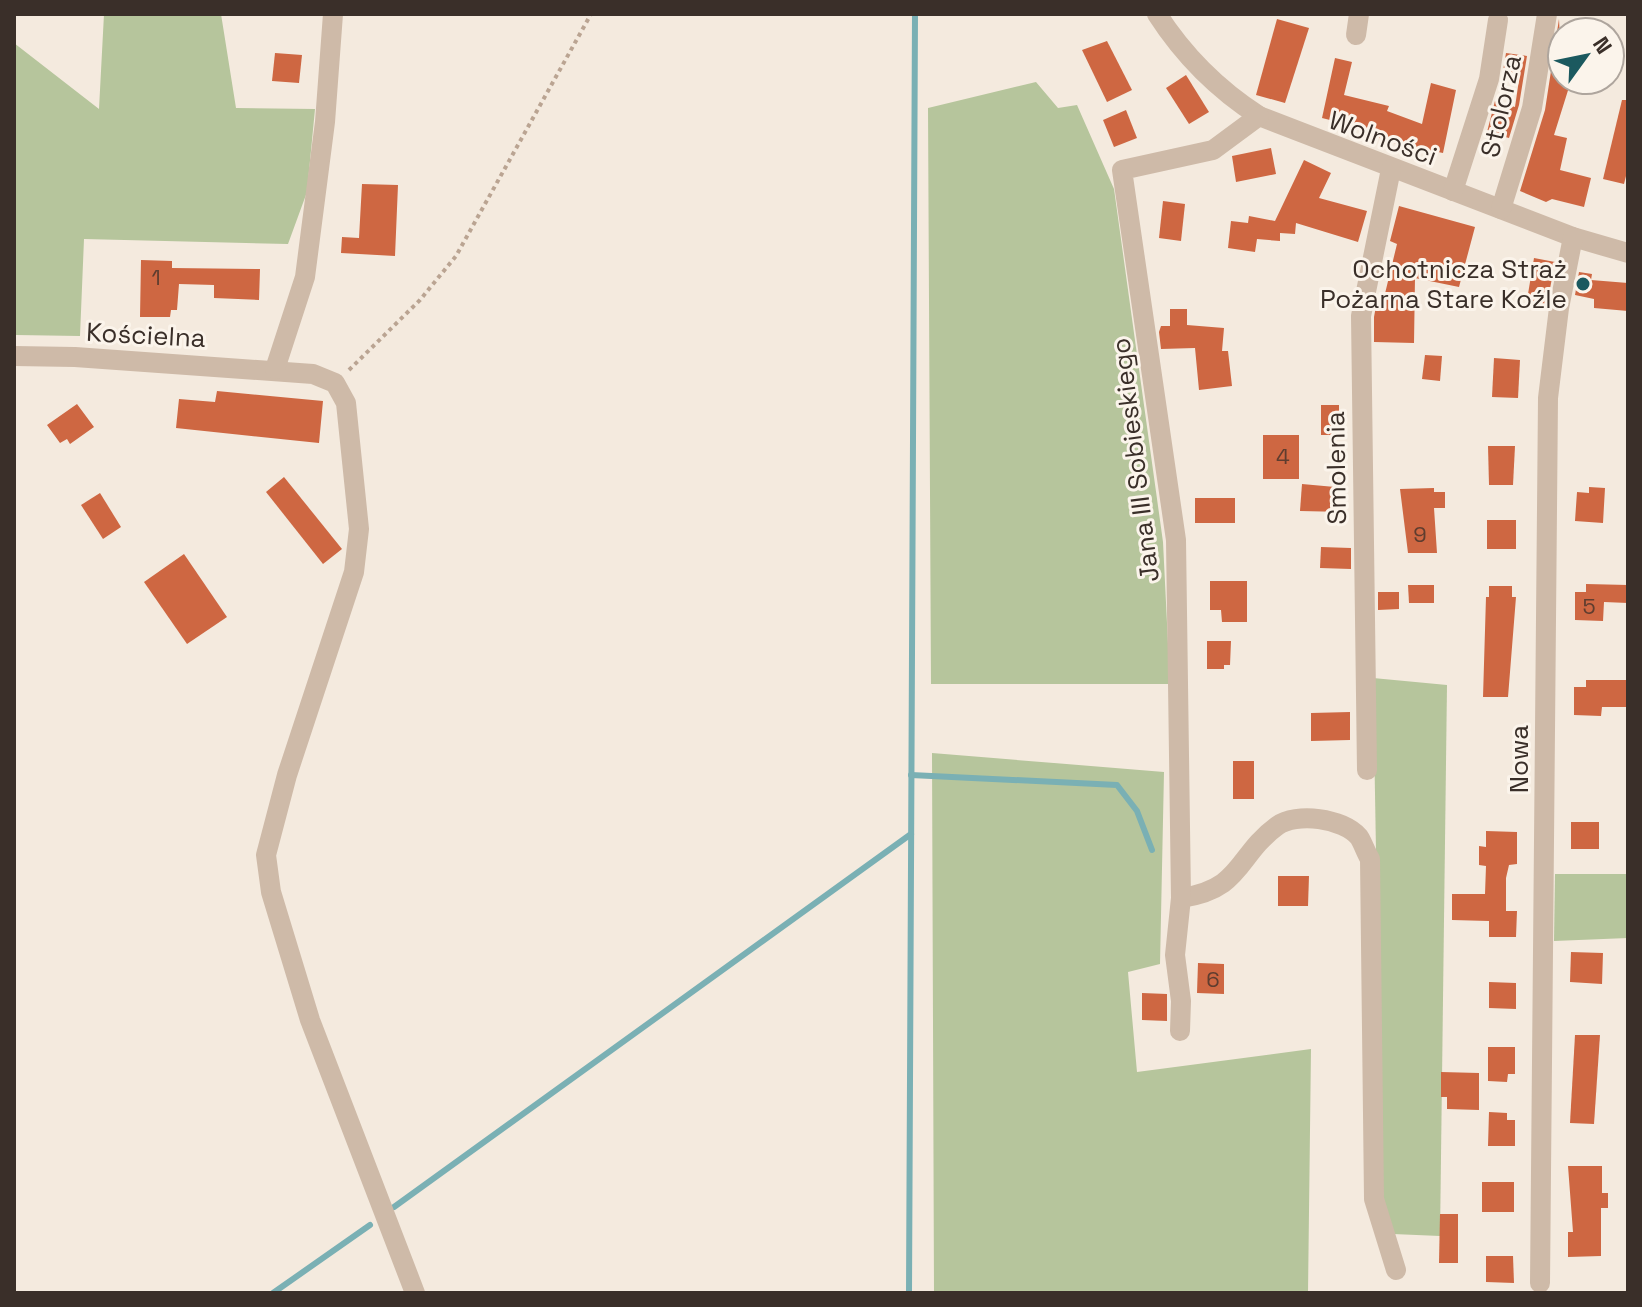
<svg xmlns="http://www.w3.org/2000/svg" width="1642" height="1307" viewBox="0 0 1642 1307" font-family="'Space Grotesk',sans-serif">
<rect width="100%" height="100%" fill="#f4eade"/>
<!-- green -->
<g fill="#b6c59c">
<path d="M 104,14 L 221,14 L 236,108 L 315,109 L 307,192 L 288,244 L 84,239 L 80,336 L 16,335 L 14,43 L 99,109 Z"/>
<path d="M 1036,82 L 1058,108 L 1077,105 L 1114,189 L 1163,542 L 1170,684 L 931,684 L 928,108 Z"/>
<path d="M 1373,678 L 1447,685 L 1440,1236 L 1393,1234 L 1382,1198 Z"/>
<path d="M 932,753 L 1164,772 L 1160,964 L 1128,972 L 1137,1072 L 1311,1049 L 1308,1293 L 934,1293 Z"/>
<path d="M 1555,874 L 1628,874 L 1628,938 L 1554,941 Z"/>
</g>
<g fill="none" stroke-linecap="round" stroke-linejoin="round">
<!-- stream -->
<g stroke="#7ab0b4" stroke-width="6">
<path d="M 911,775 L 1117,785 L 1137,811 L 1152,850"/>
<path d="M 394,1207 L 911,834"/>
<path d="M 273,1293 L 370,1225"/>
<path d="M 909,1293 L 915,14"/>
</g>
</g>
<!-- building -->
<g fill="#ce6742">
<path d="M 1277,19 L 1309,28 L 1285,103 L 1256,95 Z"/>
<path d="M 1559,19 L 1562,82 L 1570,84 L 1554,135 L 1567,138 L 1560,170 L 1591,178 L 1584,207 L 1552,199 L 1546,202 L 1520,191 L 1545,110 Z"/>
<path d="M 1107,41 L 1132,90 L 1107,102 L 1082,50 Z"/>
<path d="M 275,53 L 302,55 L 299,83 L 272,81 Z"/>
<path d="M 1506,53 L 1527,56 L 1519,105 L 1509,138 L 1487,132 L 1495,101 L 1515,107 L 1520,73 L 1503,71 Z"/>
<path d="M 1335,58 L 1352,62 L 1344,95 L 1389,106 L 1387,111 L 1422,124 L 1431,83 L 1456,90 L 1443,153 L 1394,143 L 1368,134 L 1370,130 L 1322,118 Z"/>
<path d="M 1186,75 L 1209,112 L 1189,124 L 1166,88 Z"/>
<path d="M 1622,100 L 1628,100 L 1628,168 L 1624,184 L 1603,179 Z"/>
<path d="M 1126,110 L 1137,138 L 1114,147 L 1103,120 Z"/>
<path d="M 1271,148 L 1276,174 L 1236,182 L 1232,156 Z"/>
<path d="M 1304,160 L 1331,173 L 1319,198 L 1367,211 L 1358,242 L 1296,223 L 1295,234 L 1280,233 L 1280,241 L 1257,239 L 1255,252 L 1228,248 L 1231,221 L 1248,223 L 1249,216 L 1275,221 Z"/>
<path d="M 362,184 L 398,185 L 395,256 L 341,253 L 342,237 L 359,238 Z"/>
<path d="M 1163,201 L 1185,204 L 1181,241 L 1159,238 Z"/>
<path d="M 1399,206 L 1475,227 L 1459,287 L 1415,278 L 1414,343 L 1374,342 L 1374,317 L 1376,306 L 1382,306 L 1397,244 L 1390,241 Z"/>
<path d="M 1534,258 L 1555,262 L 1546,310 L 1526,306 Z"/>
<path d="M 141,260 L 172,261 L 172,268 L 260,269 L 259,300 L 214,298 L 214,285 L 179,284 L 177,310 L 171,310 L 170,317 L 140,317 Z"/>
<path d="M 1579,272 L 1592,274 L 1591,280 L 1628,283 L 1628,311 L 1594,308 L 1594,299 L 1575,295 Z"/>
<path d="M 1170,309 L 1187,309 L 1187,325 L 1224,328 L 1222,351 L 1228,351 L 1232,386 L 1199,390 L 1195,348 L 1161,349 L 1159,332 L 1161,326 L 1170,326 Z"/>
<path d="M 1425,355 L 1442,356 L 1440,381 L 1422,379 Z"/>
<path d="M 1494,358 L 1520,360 L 1518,398 L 1492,397 Z"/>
<path d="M 217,391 L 323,401 L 319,443 L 176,428 L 179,399 L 215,402 Z"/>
<path d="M 77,404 L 94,427 L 70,444 L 67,439 L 60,443 L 47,425 Z"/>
<rect x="1321" y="405" width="18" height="30"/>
<rect x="1263" y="435" width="36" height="44"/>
<path d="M 1488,446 L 1515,446 L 1513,485 L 1489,485 Z"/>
<path d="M 284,477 L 342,549 L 323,564 L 266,492 Z"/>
<path d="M 1302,484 L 1346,488 L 1345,512 L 1300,511 Z"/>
<path d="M 1589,487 L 1605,488 L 1603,523 L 1575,521 L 1577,492 L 1589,493 Z"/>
<path d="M 1434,488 L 1434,492 L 1445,492 L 1445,508 L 1434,508 L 1437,553 L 1408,553 L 1400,489 Z"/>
<path d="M 100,493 L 121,527 L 103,539 L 81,505 Z"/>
<rect x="1195" y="498" width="40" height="25"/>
<rect x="1487" y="520" width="29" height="29"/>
<path d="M 1321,547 L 1351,548 L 1351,569 L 1320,568 Z"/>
<path d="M 184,554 L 227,617 L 187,644 L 144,582 Z"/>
<path d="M 1210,581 L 1247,581 L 1247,622 L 1222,622 L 1221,610 L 1210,610 Z"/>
<path d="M 1586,584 L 1628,585 L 1628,603 L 1604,602 L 1603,621 L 1575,620 L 1575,592 L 1586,592 Z"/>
<path d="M 1408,585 L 1434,585 L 1434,603 L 1409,603 Z"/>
<path d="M 1489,586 L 1512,586 L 1512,597 L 1516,597 L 1508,697 L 1483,697 L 1486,597 L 1489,597 Z"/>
<path d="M 1378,592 L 1399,592 L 1399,609 L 1378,610 Z"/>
<path d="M 1207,641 L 1231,641 L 1230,665 L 1224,665 L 1224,669 L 1207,669 Z"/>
<path d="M 1586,680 L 1628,680 L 1628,707 L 1602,707 L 1601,716 L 1574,715 L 1574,687 L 1586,687 Z"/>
<path d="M 1350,712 L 1350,740 L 1311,741 L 1311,713 Z"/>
<rect x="1233" y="761" width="21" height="38"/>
<rect x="1571" y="822" width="28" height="27"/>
<path d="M 1486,831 L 1517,832 L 1517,864 L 1509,865 L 1506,878 L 1506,911 L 1517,911 L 1516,937 L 1489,937 L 1489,921 L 1452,920 L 1452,894 L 1485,894 L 1486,866 L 1479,865 L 1479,846 L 1486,847 Z"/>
<path d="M 1278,876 L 1309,876 L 1308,906 L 1278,906 Z"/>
<path d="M 1571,952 L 1603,953 L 1602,984 L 1570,982 Z"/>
<path d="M 1198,963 L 1224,964 L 1224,994 L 1197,993 Z"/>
<path d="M 1489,982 L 1516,983 L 1516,1009 L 1489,1008 Z"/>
<path d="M 1142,993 L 1167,994 L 1167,1021 L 1142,1020 Z"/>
<path d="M 1575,1035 L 1600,1035 L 1594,1124 L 1570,1123 Z"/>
<path d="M 1488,1047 L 1515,1047 L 1515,1074 L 1508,1074 L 1507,1082 L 1488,1081 Z"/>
<path d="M 1441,1072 L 1479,1073 L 1479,1110 L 1447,1109 L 1447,1097 L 1441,1097 Z"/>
<path d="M 1489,1112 L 1507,1113 L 1507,1120 L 1515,1120 L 1515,1146 L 1488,1146 Z"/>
<path d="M 1568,1166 L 1602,1166 L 1602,1193 L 1608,1193 L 1608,1208 L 1601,1208 L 1601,1256 L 1568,1257 L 1568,1232 L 1573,1232 Z"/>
<rect x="1482" y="1182" width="32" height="30"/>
<path d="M 1440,1214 L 1458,1214 L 1458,1263 L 1439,1263 Z"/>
<path d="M 1486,1256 L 1513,1256 L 1514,1283 L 1486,1282 Z"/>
</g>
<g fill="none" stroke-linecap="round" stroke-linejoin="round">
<!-- path -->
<path stroke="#baa492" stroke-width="4" stroke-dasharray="4 4" stroke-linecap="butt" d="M 349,370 L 420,300 L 456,256 L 591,14"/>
<!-- minor -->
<g stroke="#cebaa8" stroke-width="20">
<path d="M 1157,14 C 1184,56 1217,89 1259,116 L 1573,237 L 1628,253"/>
<path d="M 1356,35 L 1359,14"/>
<path d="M 1453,191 L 1489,79 L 1498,20"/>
<path d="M 1501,209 L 1532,108 L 1547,14"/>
<path d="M 14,356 L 75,357 L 313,374 L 335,383 L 346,403 L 359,529 L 354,572 L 287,775 L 266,855 L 271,892 L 310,1020 L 415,1293"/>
<path d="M 275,369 L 305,277 L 325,122 L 333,14"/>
<path d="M 1367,770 L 1361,316 L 1391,169"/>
<path d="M 1181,898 C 1243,889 1236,856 1277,826 C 1296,812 1343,818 1359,837 C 1363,843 1366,853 1370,859 L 1374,1199 L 1396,1270"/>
<path d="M 1180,1031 L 1181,1001 L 1175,955 L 1181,898 L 1176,540 L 1122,170 L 1213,150 L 1259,116"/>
<path d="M 1540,1283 L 1548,398 L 1559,308 L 1573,237"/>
</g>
</g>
<!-- markers -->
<circle fill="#1b595f" stroke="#fbf4eb" stroke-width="3" cx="1583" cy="284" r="8"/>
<g text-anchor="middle" stroke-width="6" stroke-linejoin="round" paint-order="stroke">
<!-- number labels -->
<g font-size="22" fill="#5f3d2f">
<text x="156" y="285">1</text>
<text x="1283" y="464">4</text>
<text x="1420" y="542">9</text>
<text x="1589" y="614">5</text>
<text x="1213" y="987">6</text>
</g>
<!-- street labels -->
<g font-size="26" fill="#3a2f29" stroke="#fbf4eb">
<text transform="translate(1501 106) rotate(-77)" y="9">Stolorza</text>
<text transform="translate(1383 138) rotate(20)" y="9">Wolności</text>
<text transform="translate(146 335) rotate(3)" y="9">Kościelna</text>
<text transform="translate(1135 460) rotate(-97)" y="9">Jana III Sobieskiego</text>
<text transform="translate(1336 468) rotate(-91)" y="9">Smolenia</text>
<text transform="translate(1519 759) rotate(-90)" y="9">Nowa</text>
</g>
<!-- poi labels -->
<g font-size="26" fill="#3a2f29" stroke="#fbf4eb" text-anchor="end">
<text x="1567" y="278">Ochotnicza Straż<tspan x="1567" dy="30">Pożarna Stare Koźle</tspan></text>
</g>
</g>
<!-- border -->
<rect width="1642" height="1307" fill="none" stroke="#3a2f29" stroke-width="32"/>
<!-- north arrow -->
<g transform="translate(1586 56) rotate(57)"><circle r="38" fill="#fbf4eb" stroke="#aea59d" stroke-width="2"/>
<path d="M0-6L14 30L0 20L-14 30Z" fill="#1b595f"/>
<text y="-12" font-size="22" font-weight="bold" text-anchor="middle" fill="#3a2f29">N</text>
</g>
</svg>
